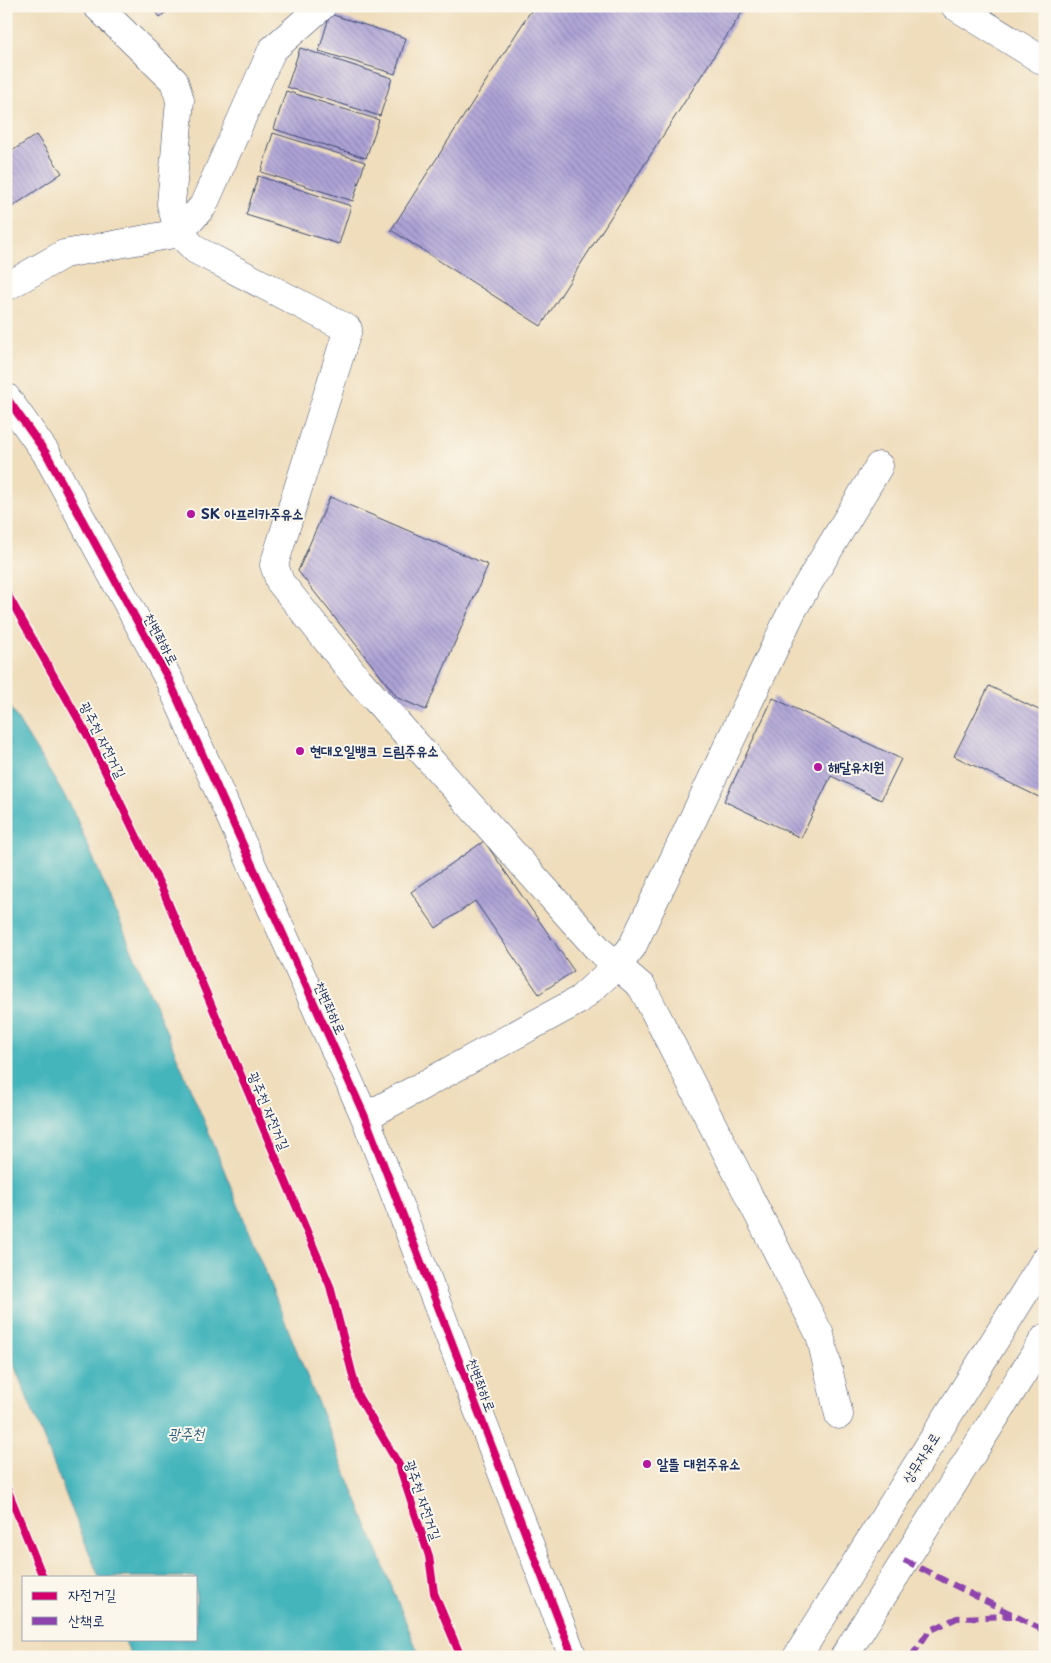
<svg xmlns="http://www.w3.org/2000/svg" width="1051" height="1663" viewBox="0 0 1051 1663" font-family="'Playpen Sans','Poor Story',sans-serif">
<defs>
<pattern id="building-back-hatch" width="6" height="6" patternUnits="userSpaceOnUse" patternTransform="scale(1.25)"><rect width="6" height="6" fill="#aea3d6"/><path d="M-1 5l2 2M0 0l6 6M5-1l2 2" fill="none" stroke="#8d85b1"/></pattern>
</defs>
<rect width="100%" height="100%" fill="#fbf7ec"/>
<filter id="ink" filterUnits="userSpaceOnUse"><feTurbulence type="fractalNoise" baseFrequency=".02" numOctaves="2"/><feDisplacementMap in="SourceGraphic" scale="10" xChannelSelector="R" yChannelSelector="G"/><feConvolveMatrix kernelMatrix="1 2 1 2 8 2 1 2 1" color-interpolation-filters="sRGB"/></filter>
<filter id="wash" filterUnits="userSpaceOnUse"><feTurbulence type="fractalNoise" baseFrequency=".0096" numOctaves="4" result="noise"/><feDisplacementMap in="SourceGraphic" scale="20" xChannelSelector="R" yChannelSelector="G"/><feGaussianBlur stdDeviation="1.12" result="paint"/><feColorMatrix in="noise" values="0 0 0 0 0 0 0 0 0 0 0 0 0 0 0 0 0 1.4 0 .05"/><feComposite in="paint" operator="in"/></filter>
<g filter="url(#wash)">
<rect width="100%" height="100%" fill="#efddbb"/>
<!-- water -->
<path fill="#45b5bc" stroke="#30728d" d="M 6,701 L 72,808 L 210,1135 L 420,1657 L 132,1657 L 124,1639 L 196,1639 L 196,1577 L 99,1577 L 6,1345 Z"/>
<g id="blocks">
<!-- building -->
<g fill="url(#building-back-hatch)">
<path d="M 151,6 L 173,6 L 160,17 Z"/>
<path d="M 534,6 L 746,6 L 541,326 L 391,230 Z"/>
<path d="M 330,14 L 406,38 L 395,74 L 319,51 Z"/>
<path d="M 300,48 L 392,78 L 380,116 L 287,87 Z"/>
<path d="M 286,91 L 379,120 L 366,158 L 274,129 Z"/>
<path d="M 273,133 L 365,162 L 353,201 L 261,172 Z"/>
<path d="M 36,135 L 62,173 L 6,211 L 6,155 Z"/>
<path d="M 258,176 L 351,206 L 339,244 L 246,215 Z"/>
<path d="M 330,497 L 488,565 L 426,710 L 398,698 L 298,571 Z"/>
<path d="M 989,686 L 1045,713 L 1045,800 L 954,756 Z"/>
<path d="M 773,698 L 901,759 L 881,800 L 831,776 L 801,838 L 724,801 Z"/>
<path d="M 484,841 L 574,971 L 539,994 L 475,901 L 436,928 L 411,892 Z"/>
</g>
</g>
</g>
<g filter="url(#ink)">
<use href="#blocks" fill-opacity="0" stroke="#3b496c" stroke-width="1"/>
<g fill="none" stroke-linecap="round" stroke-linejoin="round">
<!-- minor casing -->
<g stroke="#3b496c" stroke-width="29">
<g id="minor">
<path d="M 97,6 L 174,81 L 180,100 L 171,204 L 179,233 L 196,250 L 348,329 L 274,565 L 280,582 L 357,678 L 599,950 L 642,987 L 820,1335 L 839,1415"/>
<path d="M 955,6 L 1045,62"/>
<path d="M 6,287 L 64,254 L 179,233 L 203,206 L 272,50 L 322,6"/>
<path d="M 6,397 L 46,453 L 169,680 L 365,1117 L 573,1657"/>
<path d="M 365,1117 L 579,1000 L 618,965 L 632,947 L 793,609 L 879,466"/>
<path d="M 797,1657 L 1045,1260"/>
<path d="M 844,1657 L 1045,1338"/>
</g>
</g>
<!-- minor -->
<use href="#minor" stroke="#fff" stroke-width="28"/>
<!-- quiet -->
<g stroke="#8e44ad" stroke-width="6" stroke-dasharray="12 6" stroke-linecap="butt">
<path d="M 904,1560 L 1045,1631"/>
<path d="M 911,1657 L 929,1631 L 957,1618 L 1012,1616"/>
</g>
<!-- cycleway casing -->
<g stroke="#fbf7ec" stroke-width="11">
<g id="cycleway">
<path d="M 6,397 L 46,453 L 169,680 L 365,1117 L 573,1657"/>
<path d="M 6,592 L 89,738 L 164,893 L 330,1286 L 358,1396 L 399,1465 L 429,1556 L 434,1593 L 461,1657"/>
<path d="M 6,1486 L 43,1577"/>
</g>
</g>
<!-- cycleway -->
<use href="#cycleway" stroke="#d6006c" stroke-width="8"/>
</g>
</g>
<!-- markers -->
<g fill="#b5179e" stroke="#fbf7ec" stroke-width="2">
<circle cx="191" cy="514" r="5"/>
<circle cx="300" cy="751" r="5"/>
<circle cx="818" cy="767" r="5"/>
<circle cx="647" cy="1464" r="5"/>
</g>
<g text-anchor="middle" stroke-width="4" stroke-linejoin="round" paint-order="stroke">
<!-- poi labels -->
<g font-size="14" font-weight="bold" fill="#1b2f5e" stroke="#fbf7ec" text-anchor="start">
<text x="201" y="519">SK 아프리카주유소</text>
<text x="310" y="756">현대오일뱅크 드림주유소</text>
<text x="828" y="772">해달유치원</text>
<text x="657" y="1469">알뜰 대원주유소</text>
</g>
<!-- street labels -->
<g font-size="14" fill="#1b2f5e" stroke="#fbf7ec">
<text transform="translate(161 639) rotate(62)" y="5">천변좌하로</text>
<text transform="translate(103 740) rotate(63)" y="5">광주천 자전거길</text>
<text transform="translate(330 1008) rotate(66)" y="5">천변좌하로</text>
<text transform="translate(269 1111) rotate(67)" y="5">광주천 자전거길</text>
<text transform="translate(481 1385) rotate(69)" y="5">천변좌하로</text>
<text transform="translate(921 1458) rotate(-58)" y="5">상무자유로</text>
<text transform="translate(423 1500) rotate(71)" y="5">광주천 자전거길</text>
</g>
<!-- water labels -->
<g font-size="15" font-style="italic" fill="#2a5e7f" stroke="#fbf7ec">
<text x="186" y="1439">광주천</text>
</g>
</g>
<!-- margin -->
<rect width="1051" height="1663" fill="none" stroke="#fbf7ec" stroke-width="25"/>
<!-- legend -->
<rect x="22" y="1576" width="175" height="65" fill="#fbf7ec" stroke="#a1a7b3"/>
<rect x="32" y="1592" width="25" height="8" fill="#d6006c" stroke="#a1a7b3"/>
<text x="68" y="1600" font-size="15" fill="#1b2f5e">자전거길</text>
<rect x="32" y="1617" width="25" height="8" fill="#8e44ad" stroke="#a1a7b3"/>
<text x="68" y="1626" font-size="15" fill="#1b2f5e">산책로</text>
</svg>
